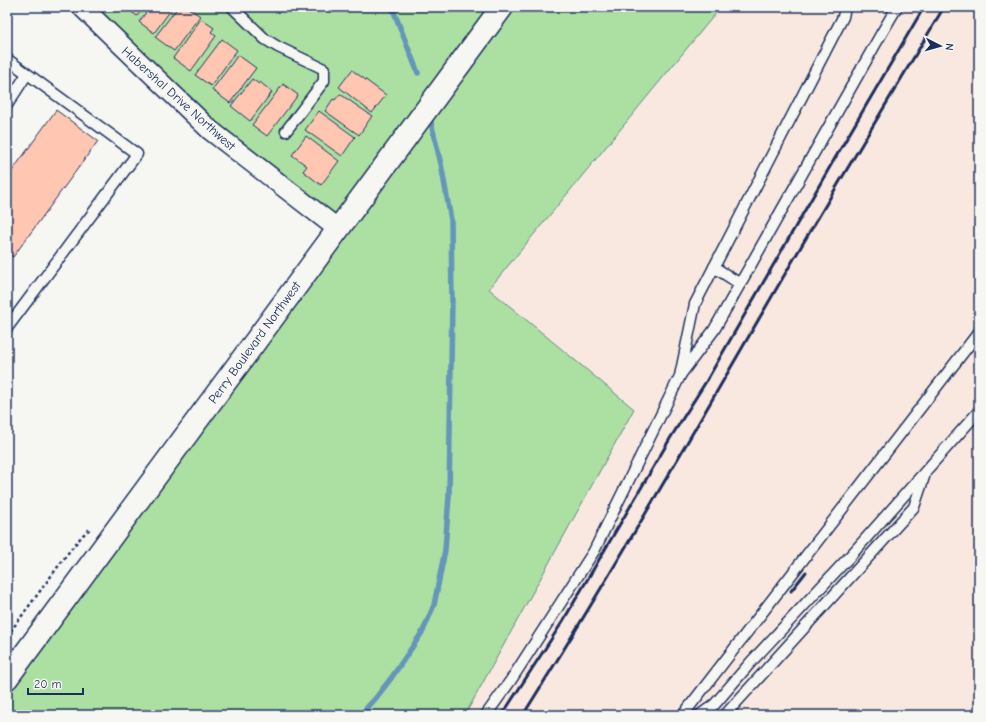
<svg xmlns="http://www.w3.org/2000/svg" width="986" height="722" viewBox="0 0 986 722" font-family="'Comic Neue',sans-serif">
<rect width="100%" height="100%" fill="#f6f6f2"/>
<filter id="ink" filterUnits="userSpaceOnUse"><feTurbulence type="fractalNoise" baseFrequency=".025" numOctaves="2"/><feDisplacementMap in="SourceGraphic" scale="8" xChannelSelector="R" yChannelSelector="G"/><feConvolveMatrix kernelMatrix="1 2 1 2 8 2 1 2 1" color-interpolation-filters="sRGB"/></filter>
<g filter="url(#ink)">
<!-- built -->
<path fill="#f9e8df" d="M 721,7 L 979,7 L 979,715 L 465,715 L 634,409 L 488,290 Z"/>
<!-- green -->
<path fill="#abe0a2" stroke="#638880" d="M 88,7 L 721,7 L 489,289 L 634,409 L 465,715 L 7,715 L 7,682 L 337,217 L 180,104 Z"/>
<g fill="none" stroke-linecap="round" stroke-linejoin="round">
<!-- stream -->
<g stroke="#6496b9" stroke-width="5.5">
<path d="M 392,7 L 418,73"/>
<path d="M 360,715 L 375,699 L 392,677 L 423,631 L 434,605 L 445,550 L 449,496 L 452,301 L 451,220 L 441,164 L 429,114"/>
</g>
</g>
<!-- building -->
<g fill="#ffc7b2" stroke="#1b2f5e">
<path d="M 125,7 L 144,7 L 137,16 Z"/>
<path d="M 150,7 L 173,7 L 154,33 L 139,22 Z"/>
<path d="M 178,7 L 187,7 L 200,16 L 174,51 L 155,37 Z"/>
<path d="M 201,19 L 214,28 L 211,32 L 216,36 L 191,71 L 173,58 Z"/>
<path d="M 222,39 L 237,50 L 211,86 L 195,75 Z"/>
<path d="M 238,55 L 256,68 L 230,103 L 212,90 Z"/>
<path d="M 352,70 L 386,95 L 372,113 L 339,87 Z"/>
<path d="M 252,79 L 259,84 L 260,82 L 272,92 L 250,121 L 231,106 Z"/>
<path d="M 283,84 L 298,95 L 267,136 L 252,125 Z"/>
<path d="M 340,94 L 372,116 L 359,135 L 325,111 L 333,99 L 335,100 Z"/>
<path d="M 56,110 L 98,141 L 13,257 L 7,252 L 7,178 Z"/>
<path d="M 319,111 L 355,137 L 342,156 L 305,130 Z"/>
<path d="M 306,136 L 339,161 L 321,185 L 303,171 L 307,166 L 292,155 Z"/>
</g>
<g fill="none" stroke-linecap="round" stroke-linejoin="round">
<!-- lane casing -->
<g stroke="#1b2f5e" stroke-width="13">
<g id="lane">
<path d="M 232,7 L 265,39 L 278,47 L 324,69 L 324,81 L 286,131"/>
<path d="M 7,59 L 137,154 L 7,328"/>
<path d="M 7,105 L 27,74"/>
<path d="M 714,267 L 740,284"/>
<path d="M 681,374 L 714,330 L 880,36 L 897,7"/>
<path d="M 7,651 L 20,660"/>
<path d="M 486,715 L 511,680 L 594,551 L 680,376 L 695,304 L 843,17 L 845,7"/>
<path d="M 683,715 L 979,332"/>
<path d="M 700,715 L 715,704 L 751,662 L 852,554 L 979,411"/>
<path d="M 725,715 L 914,507 L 925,474"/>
</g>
</g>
<!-- street casing -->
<g stroke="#1b2f5e" stroke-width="22">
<path id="street" d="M 82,7 L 210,130 L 338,229"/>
</g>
<!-- secondary casing -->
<g stroke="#1b2f5e" stroke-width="25">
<path id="secondary" d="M 7,678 L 502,7"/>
</g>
<!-- path -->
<path stroke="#1b2f5e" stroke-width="2.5" stroke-dasharray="3 3" stroke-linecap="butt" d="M 7,636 L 71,549 L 83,535 L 91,528"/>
<!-- lane -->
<use href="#lane" stroke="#f6f6f2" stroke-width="10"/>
<!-- street -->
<use href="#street" stroke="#f6f6f2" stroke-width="19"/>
<!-- secondary -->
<use href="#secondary" stroke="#f6f6f2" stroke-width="22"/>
<!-- rail -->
<g stroke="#1b2f5e" stroke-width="3">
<path d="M 791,591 L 806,572"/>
<path d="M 502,715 L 563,621 L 671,437 L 707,380 L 831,165 L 924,7"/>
<path d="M 523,715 C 614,571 699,422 785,274 C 837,185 891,96 944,7"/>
</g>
</g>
</g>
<g text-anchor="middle" stroke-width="4" stroke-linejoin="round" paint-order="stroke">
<!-- street labels -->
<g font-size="13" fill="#1b2f5e" stroke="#f6f6f2">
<text transform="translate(179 98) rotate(42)" y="5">Habershal Drive Northwest</text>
<text transform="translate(254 342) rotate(-54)" y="5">Perry Boulevard Northwest</text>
</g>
</g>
<!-- margin -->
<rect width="986" height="722" fill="none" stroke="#f6f6f2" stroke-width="24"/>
<rect x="12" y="12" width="962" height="698" fill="none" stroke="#1b2f5e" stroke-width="1.5" filter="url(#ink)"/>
<!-- north arrow -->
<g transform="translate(940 46) rotate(96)" stroke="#f6f6f2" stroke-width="3" paint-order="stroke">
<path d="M0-3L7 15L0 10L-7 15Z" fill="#1b2f5e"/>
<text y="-6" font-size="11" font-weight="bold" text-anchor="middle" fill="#1b2f5e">N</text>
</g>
<!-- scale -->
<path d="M28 688v6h55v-6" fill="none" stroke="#1b2f5e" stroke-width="2"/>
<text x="34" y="688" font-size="12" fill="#1b2f5e" stroke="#f6f6f2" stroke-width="3" paint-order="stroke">20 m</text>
</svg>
